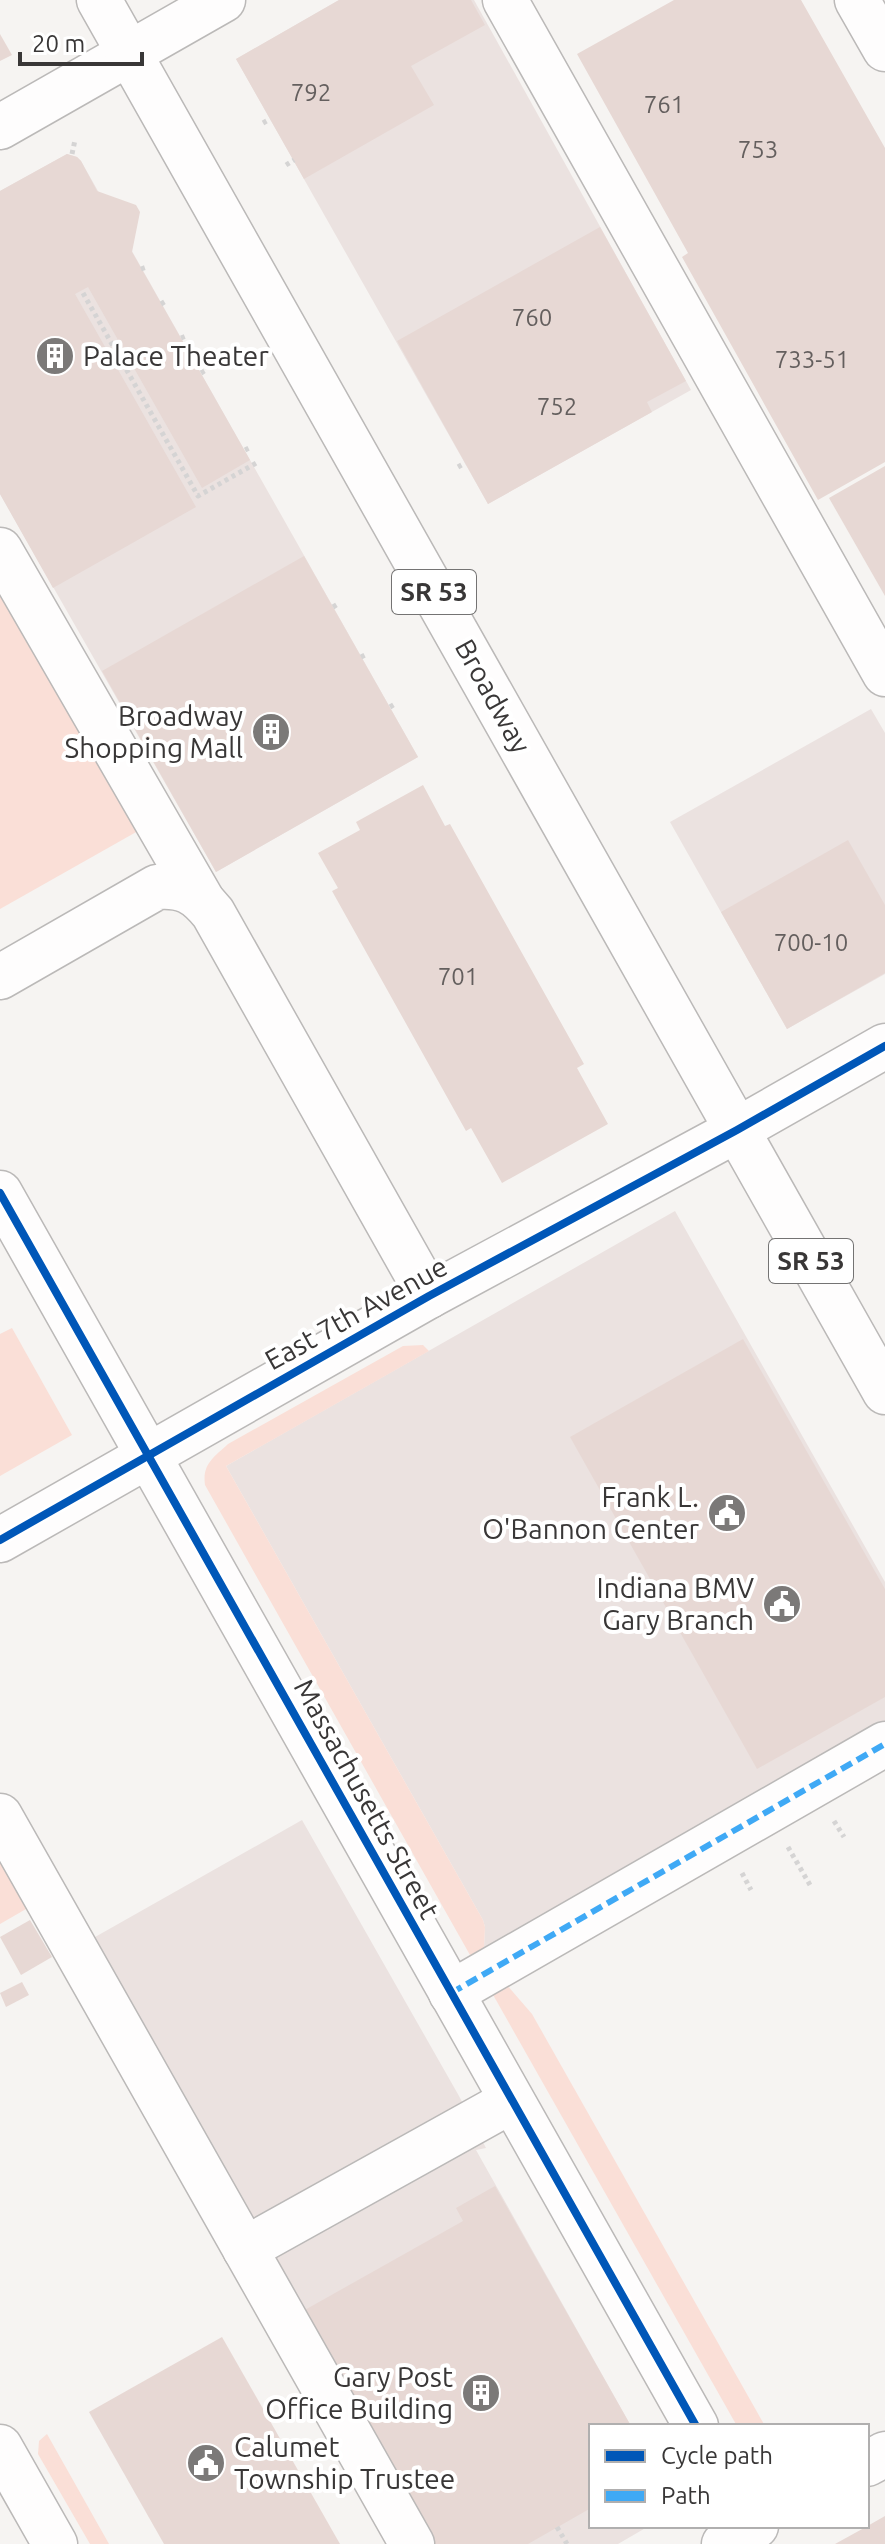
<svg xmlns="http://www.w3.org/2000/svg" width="885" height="2544" viewBox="0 0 885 2544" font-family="Ubuntu,sans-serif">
<rect width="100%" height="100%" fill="#f6f4f2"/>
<!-- built -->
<g fill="#ebe2e0">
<path d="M 339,0 L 474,0 L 691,390 L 488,504 L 236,59 Z"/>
<path d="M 67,154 L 77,157 L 81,161 L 418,757 L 216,872 L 0,494 L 0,191 Z"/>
<path d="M 871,709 L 885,733 L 885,974 L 787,1029 L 670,822 Z"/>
<path d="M 675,1211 L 885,1582 L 885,1721 L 484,1948 L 485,1927 L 483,1920 L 226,1466 Z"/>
<path d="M 302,1820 L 459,2096 L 486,2148 L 476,2150 L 631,2426 L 591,2426 L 591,2526 L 649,2526 L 618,2544 L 425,2544 L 88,1941 Z"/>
</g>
<!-- green -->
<g fill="#fadfd7">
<path d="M 0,594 L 138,831 L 0,909 Z"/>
<path d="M 12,1328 L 72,1435 L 0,1476 L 0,1334 Z"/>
<path d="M 423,1345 L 429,1351 L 226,1466 L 483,1920 L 485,1927 L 484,1948 L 470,1955 L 205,1485 C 202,1464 214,1457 228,1444 L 403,1346 Z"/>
<path d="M 0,1850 L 33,1905 L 0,1924 Z"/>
<path d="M 506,1984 L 532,2014 L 765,2426 L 737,2426 L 492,1993 Z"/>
<path d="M 47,2434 L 109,2544 L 90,2544 L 38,2454 L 39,2441 Z"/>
</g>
<!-- building -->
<g fill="#e7d8d4">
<path d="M 339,0 L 471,0 L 485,25 L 411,66 L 434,105 L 304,179 L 236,59 Z"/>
<path d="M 674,0 L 801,0 L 885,148 L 885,462 L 818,500 L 682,257 L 688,253 L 577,54 Z"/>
<path d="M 0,34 L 12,55 L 0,61 Z"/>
<path d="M 67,154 L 77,157 L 81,161 L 97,191 L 136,205 L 140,212 L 132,252 L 250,460 L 202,488 L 88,287 L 75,294 L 196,507 L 53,588 L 0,494 L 0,191 Z"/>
<path d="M 600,227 L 686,381 L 647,402 L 652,412 L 488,504 L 397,341 Z"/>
<path d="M 885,466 L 885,596 L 829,498 Z"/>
<path d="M 304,556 L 418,757 L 216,872 L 102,671 Z"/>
<path d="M 423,785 L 445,826 L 450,824 L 584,1064 L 577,1068 L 608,1124 L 502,1183 L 471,1128 L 466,1131 L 332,891 L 338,888 L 318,853 L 360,830 L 356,822 Z"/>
<path d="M 848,840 L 885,905 L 885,973 L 787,1029 L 721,912 Z"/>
<path d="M 743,1339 L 885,1589 L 885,1697 L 757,1769 L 570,1437 Z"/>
<path d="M 30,1920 L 52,1957 L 21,1975 L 0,1937 Z"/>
<path d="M 22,1982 L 29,1995 L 6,2007 L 0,1993 Z"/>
<path d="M 495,2186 L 631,2426 L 591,2426 L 591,2508 L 528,2544 L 435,2544 L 303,2311 L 463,2221 L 456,2208 Z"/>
<path d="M 222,2337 L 266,2414 L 340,2544 L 164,2544 L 89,2412 Z"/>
<path d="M 885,2516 L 885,2544 L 835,2544 L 864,2528 Z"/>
</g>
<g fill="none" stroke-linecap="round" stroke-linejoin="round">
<!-- minor casing -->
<g stroke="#bbb9b8" stroke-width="47">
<g id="minor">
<path d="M 505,0 L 885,674"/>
<path d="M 857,0 L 885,49"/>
<path d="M 0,127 L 223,0"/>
<path d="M 0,550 L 202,900"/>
<path d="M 0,977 L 157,887 C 183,885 196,892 213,913 L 429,1296"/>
<path d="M 0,1193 L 696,2426"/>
<path d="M 0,1540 L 429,1296 L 737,1130 L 885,1046"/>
<path d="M 0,1816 L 412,2544"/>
<path d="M 451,1993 L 885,1744"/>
<path d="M 245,2249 L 511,2101"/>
<path d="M 0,2447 L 55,2544"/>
<path d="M 867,2464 L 885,2454"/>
<path d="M 724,2544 L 756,2526"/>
</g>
</g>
<!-- major casing -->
<g stroke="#bbb9b8" stroke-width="47">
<path id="major" d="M 99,0 L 885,1392"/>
</g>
<!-- path -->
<g stroke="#d5d4d4" stroke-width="5" stroke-dasharray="4 4" stroke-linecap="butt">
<path d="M 263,123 L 270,119"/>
<path d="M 72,154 L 75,140"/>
<path d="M 286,165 L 294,160"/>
<path d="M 141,269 L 147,267"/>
<path d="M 83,293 L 198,496 L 258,462"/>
<path d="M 161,304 L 166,301"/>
<path d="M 181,338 L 186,336"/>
<path d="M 201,373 L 206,370"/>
<path d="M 245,450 L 249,448"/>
<path d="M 458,467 L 465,463"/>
<path d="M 333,607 L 338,604"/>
<path d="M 361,657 L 367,654"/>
<path d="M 390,707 L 395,704"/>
<path d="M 834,1821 L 844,1837"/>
<path d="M 788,1847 L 810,1885"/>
<path d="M 742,1873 L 751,1890"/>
<path d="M 863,2526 L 864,2528"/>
<path d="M 557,2527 L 567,2544"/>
</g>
<!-- minor -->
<use href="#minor" stroke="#fefdfd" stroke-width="44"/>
<!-- major -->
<use href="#major" stroke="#fefdfd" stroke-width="44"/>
<!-- quiet -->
<path stroke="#3fa9f5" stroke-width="6" stroke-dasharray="12 6" stroke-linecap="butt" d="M 451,1993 L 885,1744"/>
<!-- cycleway casing -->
<g stroke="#fff" stroke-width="13">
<g id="cycleway">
<path d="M 0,1193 L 696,2426"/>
<path d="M 0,1540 L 429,1296 L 737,1130 L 885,1046"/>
</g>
</g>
<!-- cycleway -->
<use href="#cycleway" stroke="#0057b8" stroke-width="8"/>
</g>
<!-- icons -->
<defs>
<g id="building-disc" transform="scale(2)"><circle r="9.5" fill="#7b7978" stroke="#fff"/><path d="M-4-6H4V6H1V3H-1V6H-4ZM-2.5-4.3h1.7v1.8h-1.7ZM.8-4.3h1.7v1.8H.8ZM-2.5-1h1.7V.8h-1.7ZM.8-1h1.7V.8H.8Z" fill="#fff"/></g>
<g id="civic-disc" transform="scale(2)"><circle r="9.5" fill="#7b7978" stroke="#fff"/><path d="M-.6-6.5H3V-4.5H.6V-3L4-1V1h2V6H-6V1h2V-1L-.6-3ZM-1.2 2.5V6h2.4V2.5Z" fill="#fff"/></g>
</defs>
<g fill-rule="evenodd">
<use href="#building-disc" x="55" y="356"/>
<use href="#building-disc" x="271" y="732"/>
<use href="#civic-disc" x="727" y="1513"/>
<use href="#civic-disc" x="782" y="1604"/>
<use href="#building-disc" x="481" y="2393"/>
<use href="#civic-disc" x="206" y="2463"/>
</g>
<g text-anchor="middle" stroke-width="8" stroke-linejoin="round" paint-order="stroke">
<!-- number labels -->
<g font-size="24" fill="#645f5e">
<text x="311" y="101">792</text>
<text x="664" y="113">761</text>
<text x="758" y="158">753</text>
<text x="532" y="326">760</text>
<text x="812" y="368">733-51</text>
<text x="557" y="415">752</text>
<text x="811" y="951">700-10</text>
<text x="458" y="985">701</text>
</g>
<!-- shield labels -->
<g fill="#fff" stroke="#747373" stroke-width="2">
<rect x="392" y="570" width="84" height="44" rx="6"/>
<rect x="769" y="1239" width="84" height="44" rx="6"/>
</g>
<g font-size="26" font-weight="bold" fill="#393737">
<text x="434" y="601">SR 53</text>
<text x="811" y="1270">SR 53</text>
</g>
<!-- poi labels -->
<g font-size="28" fill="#393737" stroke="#fff" text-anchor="end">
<text x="83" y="366" text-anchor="start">Palace Theater</text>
<text x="243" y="726">Broadway<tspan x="243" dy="32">Shopping Mall</tspan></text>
<text x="699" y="1507">Frank L.<tspan x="699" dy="32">O'Bannon Center</tspan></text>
<text x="754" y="1598">Indiana BMV<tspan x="754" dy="32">Gary Branch</tspan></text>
<text x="453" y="2387">Gary Post<tspan x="453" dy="32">Office Building</tspan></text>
<text x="234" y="2457" text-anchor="start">Calumet<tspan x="234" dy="32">Township Trustee</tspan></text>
</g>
<!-- street labels -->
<g font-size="28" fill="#393737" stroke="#fff">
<text transform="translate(493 696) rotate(61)" y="10">Broadway</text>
<text transform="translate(356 1313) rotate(-29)" y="10">East 7th Avenue</text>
<text transform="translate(367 1799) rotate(61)" y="10">Massachusetts Street</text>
</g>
</g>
<!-- legend -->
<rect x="589" y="2424" width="280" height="104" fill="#ffffff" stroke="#b0afaf" stroke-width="2"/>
<rect x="605" y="2450" width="40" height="12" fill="#0057b8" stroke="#b0afaf" stroke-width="2"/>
<text x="661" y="2464" font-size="24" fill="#393737">Cycle path</text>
<rect x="605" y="2490" width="40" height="12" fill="#3fa9f5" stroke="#b0afaf" stroke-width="2"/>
<text x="661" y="2504" font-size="24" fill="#393737">Path</text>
<!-- scale -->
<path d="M20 52v12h122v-12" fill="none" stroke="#393737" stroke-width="4"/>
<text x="32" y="52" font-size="24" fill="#393737" stroke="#ffffff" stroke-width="6" paint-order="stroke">20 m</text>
</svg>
